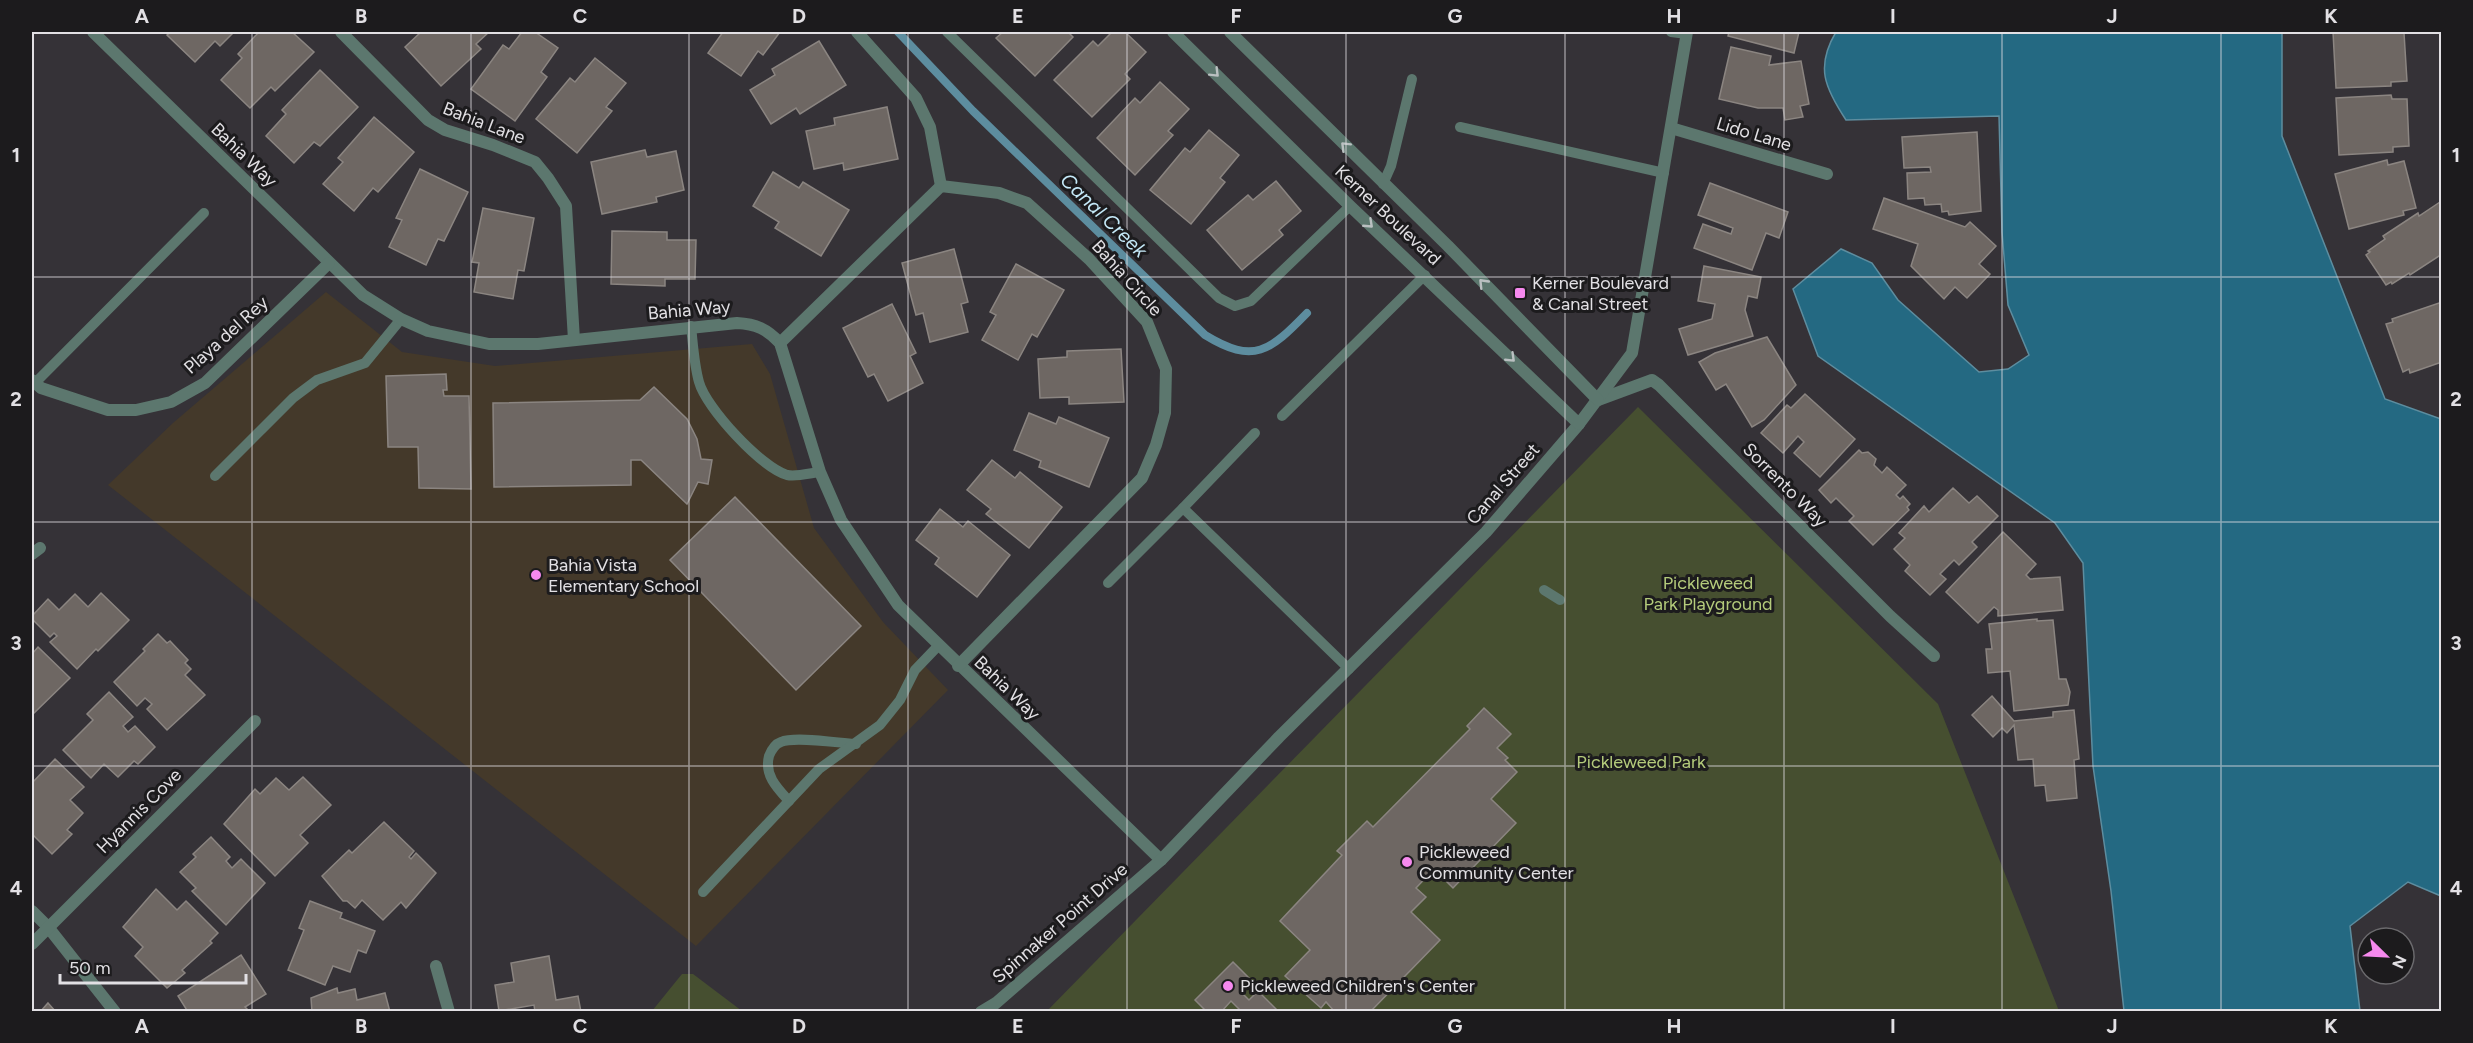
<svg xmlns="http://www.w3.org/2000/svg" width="2473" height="1043" viewBox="0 0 2473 1043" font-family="Figtree,sans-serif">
<rect width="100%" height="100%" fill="#353237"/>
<!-- education -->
<path fill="#44392a" d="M 326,292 L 402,352 L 495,366 L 752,344 L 770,374 L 814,528 L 883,622 L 948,690 L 696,946 L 108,485 L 173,423 Z"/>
<!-- green -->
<g fill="#464f30">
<path d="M 1638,407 L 1938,704 L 2059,1011 L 1046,1012 Z"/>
<path d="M 682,974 L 693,974 L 742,1011 L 652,1011 Z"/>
</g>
<!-- water -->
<path fill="#246982" stroke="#5d8d9f" stroke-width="1.5" d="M 1836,32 L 2282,32 L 2282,136 L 2385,399 L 2441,419 L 2441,896 L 2408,882 L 2350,926 L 2360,1011 L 2124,1011 L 2111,891 L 2093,766 L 2083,563 L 2055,523 L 1818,356 L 1793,289 L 1841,249 L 1872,263 L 1898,300 L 1979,372 L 2008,369 L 2029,355 L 2008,305 L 2002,232 L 1999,116 L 1846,120 C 1825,88 1815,67 1836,32 Z"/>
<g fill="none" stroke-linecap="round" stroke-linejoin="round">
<!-- stream -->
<path stroke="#5d8d9f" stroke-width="8" d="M 898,32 L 973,111 L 1205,335 C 1254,365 1270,351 1307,313"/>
</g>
<!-- building -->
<g fill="#6e6763" stroke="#8b8581" stroke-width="1.5">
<path d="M 171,32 L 234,32 L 220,46 L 215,41 L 195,62 L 167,35 Z"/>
<path d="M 259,32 L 292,32 L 314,52 L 275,91 L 271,87 L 250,108 L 221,80 L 242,58 L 238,54 Z"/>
<path d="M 421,32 L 489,32 L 476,44 L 481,49 L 441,86 L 405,47 Z"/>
<path d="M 522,32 L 535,32 L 558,48 L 541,72 L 547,77 L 515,121 L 471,89 L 503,45 L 509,49 Z"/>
<path d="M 723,32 L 780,32 L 763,55 L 758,51 L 741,76 L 708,53 Z"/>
<path d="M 1003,32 L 1068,32 L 1073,37 L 1035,76 L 996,38 Z"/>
<path d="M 1112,32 L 1125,32 L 1146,52 L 1125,74 L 1130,79 L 1092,117 L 1054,80 L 1093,41 L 1098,46 Z"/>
<path d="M 1729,32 L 1799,32 L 1794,53 L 1728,36 Z"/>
<path d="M 2333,32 L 2404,33 L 2407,81 L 2391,82 L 2391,86 L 2336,88 Z"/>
<path d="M 819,41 L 846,85 L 800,114 L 796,108 L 771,124 L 750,90 L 775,75 L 772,69 Z"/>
<path d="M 1731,47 L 1771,56 L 1769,65 L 1801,61 L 1809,104 L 1800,106 L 1803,117 L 1785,120 L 1783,108 L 1758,108 L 1719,99 Z"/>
<path d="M 595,58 L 626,83 L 606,107 L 612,111 L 577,153 L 536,119 L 570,78 L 575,82 Z"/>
<path d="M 320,70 L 358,107 L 320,146 L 314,142 L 294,163 L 266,136 L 286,114 L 282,110 Z"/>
<path d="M 1160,82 L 1189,109 L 1168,131 L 1173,135 L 1135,175 L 1097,138 L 1135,98 L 1140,103 Z"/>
<path d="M 2391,95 L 2392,99 L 2407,99 L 2409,146 L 2393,147 L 2393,152 L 2339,155 L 2336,98 Z"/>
<path d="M 887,107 L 898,159 L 844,170 L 843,163 L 814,169 L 806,131 L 835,125 L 834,118 Z"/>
<path d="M 374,117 L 414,152 L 378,192 L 373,188 L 354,211 L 323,184 L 343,162 L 338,158 Z"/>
<path d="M 1209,130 L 1239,155 L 1220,178 L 1225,182 L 1191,224 L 1150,190 L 1185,148 L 1190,152 Z"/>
<path d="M 1977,132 L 1981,211 L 1949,215 L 1948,211 L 1942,212 L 1941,204 L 1925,205 L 1924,198 L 1908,199 L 1907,173 L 1931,172 L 1930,167 L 1904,168 L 1902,137 Z"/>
<path d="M 645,150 L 647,157 L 676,151 L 684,190 L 656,197 L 657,202 L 602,214 L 591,162 Z"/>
<path d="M 2387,160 L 2388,165 L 2404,161 L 2416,208 L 2403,211 L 2404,215 L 2349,229 L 2335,174 Z"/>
<path d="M 420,169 L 468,192 L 444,241 L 438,239 L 426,265 L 389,247 L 402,220 L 396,218 Z"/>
<path d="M 773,172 L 799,188 L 803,182 L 849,210 L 821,256 L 775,228 L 779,222 L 753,206 Z"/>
<path d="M 1276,181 L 1301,211 L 1279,230 L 1283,235 L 1242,270 L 1207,230 L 1248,195 L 1253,200 Z"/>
<path d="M 1710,183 L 1788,212 L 1779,238 L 1766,233 L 1752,270 L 1694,248 L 1703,224 L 1731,234 L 1733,228 L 1698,215 Z"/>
<path d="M 1884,198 L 1965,227 L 1970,222 L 1996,246 L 1979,264 L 1990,274 L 1967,298 L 1955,287 L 1944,299 L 1911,266 L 1918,244 L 1873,229 Z"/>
<path d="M 2440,202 L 2442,254 L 2410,275 L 2409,273 L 2392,284 L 2391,282 L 2386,285 L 2366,255 L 2370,252 L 2368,251 L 2385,239 L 2383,236 L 2418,213 L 2419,216 Z"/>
<path d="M 483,208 L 534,218 L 524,271 L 518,270 L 513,299 L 474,292 L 479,263 L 472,262 Z"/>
<path d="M 612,231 L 667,232 L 667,240 L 696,240 L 695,279 L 665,279 L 665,286 L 611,284 Z"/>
<path d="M 954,249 L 968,302 L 961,304 L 968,332 L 930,342 L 923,313 L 916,315 L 902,263 Z"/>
<path d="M 1016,264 L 1064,290 L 1037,337 L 1032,334 L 1018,360 L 982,340 L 996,315 L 990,312 Z"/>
<path d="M 1704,266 L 1761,277 L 1757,298 L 1748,296 L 1745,310 L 1753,336 L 1688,355 L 1679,329 L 1712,319 L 1715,304 L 1698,301 Z"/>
<path d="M 2442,302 L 2442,362 L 2410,373 L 2409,369 L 2403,372 L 2386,324 L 2393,322 L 2392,319 Z"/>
<path d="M 892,304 L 916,353 L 910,356 L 923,383 L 888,401 L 874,374 L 868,377 L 843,328 Z"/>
<path d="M 1767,337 L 1796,385 L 1764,420 L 1752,427 L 1726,384 L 1716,390 L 1699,362 L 1715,353 Z"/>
<path d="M 1121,349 L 1124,402 L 1069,404 L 1069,397 L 1040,398 L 1038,359 L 1067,357 L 1067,351 Z"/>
<path d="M 446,374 L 447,390 L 443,390 L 444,396 L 469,396 L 471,489 L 419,488 L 418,447 L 388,447 L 386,376 Z"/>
<path d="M 654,387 L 687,419 L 697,439 L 701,459 L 712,460 L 708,484 L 698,482 L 687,504 L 641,460 L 631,460 L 631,485 L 494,487 L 493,403 L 640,400 Z"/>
<path d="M 1805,394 L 1855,439 L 1820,477 L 1794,453 L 1804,442 L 1798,436 L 1783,453 L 1761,433 L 1787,405 L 1791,408 Z"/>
<path d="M 1029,413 L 1056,424 L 1059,417 L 1109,438 L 1089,487 L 1039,467 L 1041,461 L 1014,450 Z"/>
<path d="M 1859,450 L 1862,453 L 1868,452 L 1876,459 L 1874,465 L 1882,473 L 1887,467 L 1906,485 L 1896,495 L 1900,499 L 1903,496 L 1910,504 L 1907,507 L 1909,510 L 1873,545 L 1849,521 L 1854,516 L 1836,498 L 1831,503 L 1819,490 Z"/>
<path d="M 992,460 L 1015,478 L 1020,472 L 1062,507 L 1029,548 L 986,514 L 991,509 L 967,490 Z"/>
<path d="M 1953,488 L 1969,503 L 1977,496 L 1998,516 L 1972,542 L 1977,547 L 1959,565 L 1954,560 L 1940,574 L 1946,579 L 1930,595 L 1905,571 L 1910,565 L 1894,549 L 1905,538 L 1899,533 L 1924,506 L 1929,512 Z"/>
<path d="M 735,497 L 861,626 L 796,690 L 670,560 Z"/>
<path d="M 940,509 L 963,527 L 968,521 L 1010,555 L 977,597 L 935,564 L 939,558 L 916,540 Z"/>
<path d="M 2003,532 L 2036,564 L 2026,575 L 2030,579 L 2060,577 L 2063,610 L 1998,616 L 1998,610 L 1994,607 L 1978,623 L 1946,592 Z"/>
<path d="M 101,593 L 129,620 L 98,651 L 96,649 L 77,669 L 50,642 L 57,636 L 54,633 L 50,637 L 32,619 L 32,616 L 48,599 L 59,610 L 75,594 L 88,607 Z"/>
<path d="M 2037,619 L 2037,621 L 2053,620 L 2059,679 L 2066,679 L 2070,692 L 2068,705 L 2014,711 L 2010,671 L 1988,673 L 1986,649 L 1992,649 L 1989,624 Z"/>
<path d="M 158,634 L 167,643 L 170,641 L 188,660 L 185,663 L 191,669 L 185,675 L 205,695 L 167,730 L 147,709 L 152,704 L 145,698 L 137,706 L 114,682 L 145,651 L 143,649 Z"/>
<path d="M 38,647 L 70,678 L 32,715 L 32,654 Z"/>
<path d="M 109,692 L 133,717 L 123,726 L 128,732 L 135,726 L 155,747 L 138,764 L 134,761 L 118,777 L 104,764 L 91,778 L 63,750 L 93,720 L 87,714 Z"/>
<path d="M 1992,696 L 2014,721 L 2053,717 L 2053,712 L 2074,710 L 2079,759 L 2074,760 L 2077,798 L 2047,801 L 2045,785 L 2035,786 L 2033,759 L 2018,760 L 2014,725 L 2007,733 L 2002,728 L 1993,737 L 1972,715 Z"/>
<path d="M 1484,708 L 1511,734 L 1497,748 L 1508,758 L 1505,760 L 1517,772 L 1491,799 L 1516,823 L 1453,888 L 1434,869 L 1416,888 L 1426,897 L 1411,912 L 1440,940 L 1370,1012 L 1335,1012 L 1326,1002 L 1321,1008 L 1285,976 L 1310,950 L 1280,921 L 1342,855 L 1337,851 L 1367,821 L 1373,827 L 1470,729 L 1467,726 Z"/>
<path d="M 55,759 L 84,787 L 70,800 L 83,813 L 67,830 L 72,834 L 52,854 L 32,834 L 32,783 Z"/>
<path d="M 303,777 L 331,805 L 300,835 L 308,843 L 275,876 L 224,824 L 255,789 L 260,794 L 276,778 L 289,790 Z"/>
<path d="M 384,822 L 414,851 L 409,857 L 411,859 L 416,853 L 436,873 L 406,908 L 401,902 L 383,920 L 362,900 L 355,908 L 347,901 L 343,901 L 322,876 L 349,850 L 352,853 Z"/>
<path d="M 211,837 L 230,857 L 226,861 L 232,868 L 241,859 L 265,883 L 226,925 L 192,891 L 196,888 L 180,872 L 196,857 L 193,854 Z"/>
<path d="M 156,889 L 177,910 L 186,901 L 218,933 L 210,941 L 212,943 L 182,970 L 185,973 L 167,988 L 135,956 L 143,947 L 123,927 Z"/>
<path d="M 310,901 L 342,913 L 340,918 L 375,931 L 366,953 L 358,950 L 350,972 L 333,966 L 325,985 L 288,970 L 304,930 L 299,928 Z"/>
<path d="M 241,955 L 266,994 L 245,1007 L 247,1009 L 243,1012 L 188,1012 L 178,996 Z"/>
<path d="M 549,956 L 556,1000 L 578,996 L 581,1012 L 535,1012 L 534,1005 L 499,1011 L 495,985 L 514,982 L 511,963 Z"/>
<path d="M 1233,962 L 1252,981 L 1241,992 L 1249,1000 L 1258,991 L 1279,1012 L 1242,1012 L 1231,1001 L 1221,1012 L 1207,1012 L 1195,1000 Z"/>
<path d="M 337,988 L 338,993 L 355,989 L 357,1000 L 385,993 L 390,1012 L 312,1012 L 311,998 Z"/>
<path d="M 48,1003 L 56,1012 L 40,1012 Z"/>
</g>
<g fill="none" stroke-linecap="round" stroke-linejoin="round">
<!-- service -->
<g stroke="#5c776e" stroke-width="10">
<path d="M 947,32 L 1219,298 L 1235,306 L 1251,301 L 1350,206"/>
<path d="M 1671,32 L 1687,34"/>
<path d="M 1460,127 L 1664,173"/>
<path d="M 1383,184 L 1391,166 L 1412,79"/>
<path d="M 691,326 C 693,344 694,364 699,382 C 706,408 761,467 787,475 C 797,477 810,473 820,472"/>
<path d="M 35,383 L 204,213"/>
<path d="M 1282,416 L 1425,275"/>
<path d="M 215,476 L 293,398 L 317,380 L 365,363 L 401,319"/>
<path d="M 1183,508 L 1255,433"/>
<path d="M 1108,583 L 1183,508 L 1349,669"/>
<path d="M 1544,590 L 1560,600"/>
<path d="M 789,801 C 777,788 764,775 769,756 C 771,751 775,744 781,742 C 795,736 838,743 856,744"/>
<path d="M 703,892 L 819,769 L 880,725 L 900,700 L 915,670 L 938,646"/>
</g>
<!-- minor -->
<g stroke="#5c776e" stroke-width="12">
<path d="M 93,32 L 363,295 L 401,319 L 428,331 L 489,344 L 538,344 L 737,323 C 756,324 767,329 780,343 L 820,472 L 841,520 L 898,605 L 1161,860"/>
<path d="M 341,32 L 428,120 L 445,130 L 493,145 L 535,162 L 548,178 L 566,206 L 574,340"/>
<path d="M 857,32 L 916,98 L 930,127 L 941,186"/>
<path d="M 1671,128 L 1827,174"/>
<path d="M 780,343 L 941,186 L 999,193 L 1027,203 L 1089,259 L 1147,322 L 1166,369 L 1165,413 L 1156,445 L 1142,478 L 958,666"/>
<path d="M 32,380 L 41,388 L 108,410 L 136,410 L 171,402 L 205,383 L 329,263"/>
<path d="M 1598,400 L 1652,380 L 1659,385 L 1890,616 L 1934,656"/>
<path d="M 32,554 L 40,548"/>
<path d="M 32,911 L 48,927 L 115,1012"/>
<path d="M 32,944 L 255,721"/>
<path d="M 436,966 L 449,1012"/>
<path d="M 981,1012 L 996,1003 L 1161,860 L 1279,737 L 1486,532 L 1579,424"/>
</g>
<!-- tertiary -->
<g stroke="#5c776e" stroke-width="12">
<path d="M 1173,32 L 1350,206 L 1579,424 L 1632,353 L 1687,32"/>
<path d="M 1230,32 L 1448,246 L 1598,400"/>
</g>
</g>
<!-- one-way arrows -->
<defs><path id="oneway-chevron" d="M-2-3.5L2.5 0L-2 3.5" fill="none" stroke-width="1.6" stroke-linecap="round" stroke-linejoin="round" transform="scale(1.5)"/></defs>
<g stroke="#bac0c1">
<use href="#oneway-chevron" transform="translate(1215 73) rotate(45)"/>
<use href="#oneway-chevron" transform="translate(1345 146) rotate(-135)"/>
<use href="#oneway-chevron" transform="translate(1369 224) rotate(43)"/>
<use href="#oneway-chevron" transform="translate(1483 283) rotate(-134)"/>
<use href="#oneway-chevron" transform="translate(1511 358) rotate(44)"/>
</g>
<!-- grid -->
<path fill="none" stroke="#e2e0e4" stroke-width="1.5" stroke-opacity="0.55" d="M 252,32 L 252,1012M 471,32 L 471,1012M 689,32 L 689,1012M 908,32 L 908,1012M 1127,32 L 1127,1012M 1346,32 L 1346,1012M 1565,32 L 1565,1012M 1784,32 L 1784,1012M 2002,32 L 2002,1012M 2221,32 L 2221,1012M 32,277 L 2442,277M 32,522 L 2442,522M 32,766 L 2442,766"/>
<!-- markers -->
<g fill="#f689ee" stroke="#1c1b1d" stroke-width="2">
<rect x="1514" y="287" width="12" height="12" rx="3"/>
<circle cx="536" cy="575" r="6"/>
<circle cx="1407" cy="862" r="6"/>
<circle cx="1228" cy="986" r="6"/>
</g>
<g text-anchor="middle" stroke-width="6" stroke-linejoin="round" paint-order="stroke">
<!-- street labels -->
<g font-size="18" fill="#e2e0e4" stroke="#1c1b1d">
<text transform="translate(484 123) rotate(21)" y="6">Bahia Lane</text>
<text transform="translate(1754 134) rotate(17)" y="6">Lido Lane</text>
<text transform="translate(244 155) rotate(44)" y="6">Bahia Way</text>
<text transform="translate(1388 215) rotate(43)" y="6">Kerner Boulevard</text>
<text transform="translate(1127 278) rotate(48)" y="6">Bahia Circle</text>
<text transform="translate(689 310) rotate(-5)" y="6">Bahia Way</text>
<text transform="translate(226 335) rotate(-42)" y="6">Playa del Rey</text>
<text transform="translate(1503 484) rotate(-49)" y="6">Canal Street</text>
<text transform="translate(1785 485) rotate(45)" y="6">Sorrento Way</text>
<text transform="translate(1007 688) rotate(44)" y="6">Bahia Way</text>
<text transform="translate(139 811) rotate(-45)" y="6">Hyannis Cove</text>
<text transform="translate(1060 923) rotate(-41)" y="6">Spinnaker Point Drive</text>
</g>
<!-- poi labels -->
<g font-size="18" fill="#e2e0e4" stroke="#1c1b1d" text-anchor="start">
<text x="1532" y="289">Kerner Boulevard<tspan x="1532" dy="21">&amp; Canal Street</tspan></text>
<text x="548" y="571">Bahia Vista<tspan x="548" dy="21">Elementary School</tspan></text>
<text x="1419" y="858">Pickleweed<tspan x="1419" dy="21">Community Center</tspan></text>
<text x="1240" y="992">Pickleweed Children's Center</text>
</g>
<!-- park labels -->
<g font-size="18" fill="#b4cb7b" stroke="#1c1b1d">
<text x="1708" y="589">Pickleweed<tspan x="1708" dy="21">Park Playground</tspan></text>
<text x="1641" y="768">Pickleweed Park</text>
</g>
<!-- water labels -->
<g font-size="20" font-style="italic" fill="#c4e8f7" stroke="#1c1b1d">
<text transform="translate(1104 215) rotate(44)" y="7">Canal Creek</text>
</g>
</g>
<!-- border -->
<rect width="2473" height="1043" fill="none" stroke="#1c1b1d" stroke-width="66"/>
<!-- north arrow -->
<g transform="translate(2386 956) rotate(114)"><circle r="28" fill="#1c1b1d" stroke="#6b6a6d" stroke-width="1.5"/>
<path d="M0-4.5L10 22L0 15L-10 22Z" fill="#f689ee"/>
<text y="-9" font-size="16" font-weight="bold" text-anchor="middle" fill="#e2e0e4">N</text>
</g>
<!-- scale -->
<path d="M60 974v9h186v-9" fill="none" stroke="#e2e0e4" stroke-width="3"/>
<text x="69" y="974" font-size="18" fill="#e2e0e4" stroke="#1c1b1d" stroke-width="4.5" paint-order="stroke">50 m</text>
<rect x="33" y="33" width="2407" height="977" fill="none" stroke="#e2e0e4" stroke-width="2"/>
<g font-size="20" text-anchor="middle" font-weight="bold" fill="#e2e0e4">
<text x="142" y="23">A</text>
<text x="361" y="23">B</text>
<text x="580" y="23">C</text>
<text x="799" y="23">D</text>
<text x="1018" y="23">E</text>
<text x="1236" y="23">F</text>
<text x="1455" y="23">G</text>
<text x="1674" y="23">H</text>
<text x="1893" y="23">I</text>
<text x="2112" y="23">J</text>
<text x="2331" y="23">K</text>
<text x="16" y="162">1</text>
<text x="2456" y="162">1</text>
<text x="16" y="406">2</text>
<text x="2456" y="406">2</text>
<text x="16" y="650">3</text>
<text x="2456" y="650">3</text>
<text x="16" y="895">4</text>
<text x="2456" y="895">4</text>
<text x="142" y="1033">A</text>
<text x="361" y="1033">B</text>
<text x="580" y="1033">C</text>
<text x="799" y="1033">D</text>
<text x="1018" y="1033">E</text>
<text x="1236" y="1033">F</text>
<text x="1455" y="1033">G</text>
<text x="1674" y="1033">H</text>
<text x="1893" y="1033">I</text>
<text x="2112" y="1033">J</text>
<text x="2331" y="1033">K</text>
</g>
</svg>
